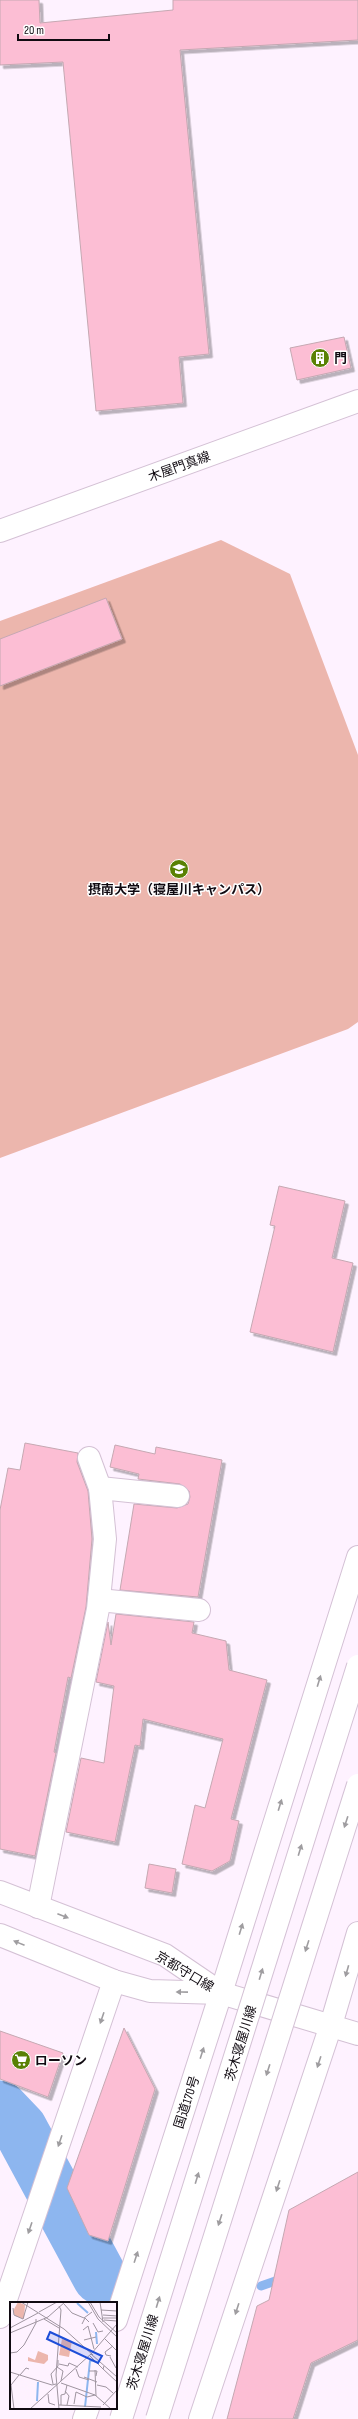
<svg xmlns="http://www.w3.org/2000/svg" width="358" height="2419" viewBox="0 0 358 2419" font-family="'Sofia Sans Condensed','Noto Sans JP',sans-serif">
<defs>
<filter id="shadow"><feDropShadow dx="3.5" dy="3.5" stdDeviation="0" flood-color="#0004"/></filter>
</defs>
<rect width="100%" height="100%" fill="#fef2ff"/>
<!-- green -->
<path fill="#ecb6ad" d="M 221,540 L 290,574 L 358,755 L 358,1022 L 348,1029 L 0,1158 L 0,621 Z"/>
<g fill="none" stroke-linecap="round" stroke-linejoin="round">
<!-- stream -->
<path stroke="#8db6ef" stroke-width="9" d="M 261,2286 L 284,2278"/>
<!-- river -->
<path stroke="#8db6ef" stroke-width="55" d="M 0,2108 L 20,2129 L 100,2277"/>
</g>
<!-- building -->
<g fill="#fcbed4" stroke="#c5a8b2" filter="url(#shadow)">
<path d="M 0,0 L 39,0 L 40,23 L 173,10 L 173,0 L 358,0 L 358,40 L 180,50 L 209,354 L 179,357 L 183,403 L 96,411 L 63,62 L 0,65 Z"/>
<path d="M 344,337 L 351,368 L 297,380 L 290,348 Z"/>
<path d="M 106,598 L 122,639 L 0,686 L 0,639 Z"/>
<path d="M 279,1186 L 345,1201 L 332,1258 L 353,1263 L 333,1352 L 250,1332 L 275,1226 L 270,1225 Z"/>
<path d="M 25,1443 L 78,1453 L 77,1462 L 88,1491 L 92,1539 L 86,1607 L 71,1678 L 68,1677 L 54,1752 L 56,1753 L 35,1856 L 0,1849 L 0,1510 L 8,1468 L 20,1470 Z"/>
<path d="M 115,1445 L 155,1454 L 156,1447 L 222,1460 L 198,1597 L 120,1590 L 134,1504 L 177,1508 L 188,1504 L 190,1497 L 189,1491 L 180,1484 L 138,1479 L 139,1474 L 110,1467 Z"/>
<path d="M 116,1614 L 194,1622 L 192,1633 L 226,1641 L 229,1670 L 267,1680 L 231,1819 L 239,1821 L 230,1861 L 212,1871 L 182,1864 L 195,1805 L 205,1808 L 223,1739 L 143,1719 L 140,1746 L 135,1745 L 115,1842 L 66,1832 L 81,1758 L 104,1763 L 114,1686 L 96,1682 L 108,1622 L 111,1645 Z"/>
<path d="M 149,1864 L 176,1869 L 172,1893 L 145,1888 Z"/>
<path d="M 124,2028 L 155,2089 L 108,2241 L 89,2235 L 67,2188 Z"/>
<path d="M 0,2031 L 63,2053 L 48,2097 L 0,2079 Z"/>
<path d="M 358,2172 L 358,2340 L 311,2363 L 293,2419 L 227,2419 L 257,2306 L 269,2300 L 289,2210 Z"/>
</g>
<g fill="none" stroke-linecap="round" stroke-linejoin="round">
<!-- minor casing -->
<g stroke="#d4c1d5" stroke-width="24">
<g id="minor">
<path d="M 100,1488 L 178,1496"/>
<path d="M 99,1600 L 199,1610"/>
<path d="M 38,1907 L 98,1609 L 105,1539 L 100,1488 L 89,1458"/>
<path d="M 0,2317 L 114,1981"/>
</g>
</g>
<!-- secondary casing -->
<g stroke="#d4c1d5" stroke-width="24">
<path id="secondary" d="M 0,531 L 358,401"/>
</g>
<!-- primary casing -->
<g stroke="#d4c1d5" stroke-width="24">
<g id="primary">
<path d="M 0,1892 L 165,1955 L 221,1993"/>
<path d="M 0,1935 L 114,1981 L 150,1991 L 221,1993"/>
<path d="M 221,1993 L 358,1557"/>
<path d="M 331,2025 L 358,1933"/>
</g>
</g>
<!-- trunk casing -->
<g stroke="#d4c1d5" stroke-width="24">
<g id="trunk">
<path d="M 116,2320 L 221,1993 L 358,2034"/>
<path d="M 84,2419 L 88,2408"/>
<path d="M 200,2419 L 331,2025"/>
</g>
</g>
<!-- minor -->
<use href="#minor" stroke="#fff" stroke-width="22"/>
<!-- secondary -->
<use href="#secondary" stroke="#fff" stroke-width="22"/>
<!-- primary -->
<use href="#primary" stroke="#fff" stroke-width="22"/>
<!-- trunk -->
<use href="#trunk" stroke="#fff" stroke-width="22"/>
<!-- primary-bridge casing -->
<g stroke="#d4c1d5" stroke-width="24" stroke-linecap="butt">
<g id="primary-bridge">
<path d="M 121,2419 L 358,1666"/>
<path d="M 157,2419 L 358,1785"/>
</g>
</g>
<!-- primary-bridge -->
<use href="#primary-bridge" stroke="#fff" stroke-width="22"/>
</g>
<!-- one-way arrows -->
<defs><path id="oneway-solid" d="M-6-.8H1V-3.2L6.5 0L1 3.2V.8H-6Z"/></defs>
<g fill="#9f9da0">
<use href="#oneway-solid" transform="translate(319 1681) rotate(-73)"/>
<use href="#oneway-solid" transform="translate(280 1805) rotate(-73)"/>
<use href="#oneway-solid" transform="translate(346 1822) rotate(108)"/>
<use href="#oneway-solid" transform="translate(300 1850) rotate(-73)"/>
<use href="#oneway-solid" transform="translate(63 1916) rotate(21)"/>
<use href="#oneway-solid" transform="translate(241 1929) rotate(-73)"/>
<use href="#oneway-solid" transform="translate(19 1943) rotate(-158)"/>
<use href="#oneway-solid" transform="translate(307 1946) rotate(108)"/>
<use href="#oneway-solid" transform="translate(347 1971) rotate(106)"/>
<use href="#oneway-solid" transform="translate(261 1974) rotate(-73)"/>
<use href="#oneway-solid" transform="translate(182 1992) rotate(-179)"/>
<use href="#oneway-solid" transform="translate(102 2018) rotate(109)"/>
<use href="#oneway-solid" transform="translate(202 2053) rotate(-72)"/>
<use href="#oneway-solid" transform="translate(319 2062) rotate(108)"/>
<use href="#oneway-solid" transform="translate(268 2070) rotate(108)"/>
<use href="#oneway-solid" transform="translate(60 2141) rotate(109)"/>
<use href="#oneway-solid" transform="translate(197 2178) rotate(-73)"/>
<use href="#oneway-solid" transform="translate(278 2186) rotate(108)"/>
<use href="#oneway-solid" transform="translate(220 2220) rotate(108)"/>
<use href="#oneway-solid" transform="translate(30 2228) rotate(109)"/>
<use href="#oneway-solid" transform="translate(136 2257) rotate(-72)"/>
<use href="#oneway-solid" transform="translate(158 2302) rotate(-73)"/>
<use href="#oneway-solid" transform="translate(237 2309) rotate(108)"/>
</g>
<!-- icons -->
<defs>
<g id="building-disc" transform="scale(1)"><circle r="9.5" fill="#598104" stroke="#fff"/><path d="M-4-6H4V6H1V3H-1V6H-4ZM-2.5-4.3h1.7v1.8h-1.7ZM.8-4.3h1.7v1.8H.8ZM-2.5-1h1.7V.8h-1.7ZM.8-1h1.7V.8H.8Z" fill="#fff"/></g>
<g id="university-disc" transform="scale(1)"><circle r="9.5" fill="#598104" stroke="#fff"/><path d="M0-5L7-2L0 1L-7-2ZM-4 1L0 2.5L4 1V4Q0 6-4 4Z" fill="#fff"/></g>
<g id="supermarket-disc" transform="scale(1)"><circle r="9.5" fill="#598104" stroke="#fff"/><path d="M-6-5.5h2.5l.6 2H6L4.5 2H-2.5L-4.4-4H-6ZM-1.5 3.2a1.3 1.3 0 1 0 .1 0ZM3 3.2a1.3 1.3 0 1 0 .1 0Z" fill="#fff"/></g>
</defs>
<g fill-rule="evenodd">
<use href="#building-disc" x="320" y="358"/>
<use href="#university-disc" x="179" y="869"/>
<use href="#supermarket-disc" x="21" y="2060"/>
</g>
<g text-anchor="middle" stroke-width="3" stroke-linejoin="round" paint-order="stroke">
<!-- poi labels -->
<g font-size="13" font-weight="bold" fill="#100a11" stroke="#fff" text-anchor="start">
<text x="334" y="363">門</text>
<text x="179" y="894" text-anchor="middle">摂南大学（寝屋川キャンパス）</text>
<text x="35" y="2065">ローソン</text>
</g>
<!-- street labels -->
<g font-size="13" fill="#100a11" stroke="#fff">
<text transform="translate(179 466) rotate(-20)" y="5">木屋門真線</text>
<text transform="translate(185 1971) rotate(31)" y="5">京都守口線</text>
<text transform="translate(240 2043) rotate(-73)" y="5">茨木寝屋川線</text>
<text transform="translate(186 2102) rotate(-72)" y="5">国道170号</text>
<text transform="translate(142 2352) rotate(-73)" y="5">茨木寝屋川線</text>
</g>
</g>
<!-- overview -->
<g transform="translate(10 2302)">
<rect width="107" height="107" fill="#fef2ff"/>
<path d="M 8,0 L 15,3 L 14,17 L 5,14 L 3,9 ZM 52,37 L 62,39 L 59,55 L 49,53 ZM 28,49 L 38,53 L 38,58 L 34,62 L 18,59 L 18,55 L 25,58 Z" fill="#ecb6ad"/>
<path fill="none" stroke="#8db6ef" stroke-width="2" d="M 67,1 L 78,11M 86,30 L 87,42M 27,99 L 28,80M 75,105 L 80,59 L 84,58"/>
<path fill="none" stroke="#9f95a0" stroke-width="1" d="M 11,0 L 54,27 L 83,53M 78,0 L 88,17 L 107,35M 80,0 L 89,15 L 107,31M 90,0 L 93,20M 54,2 L 62,11 L 74,16 L 82,10M 49,4 L 51,8 L 46,73 L 49,107M 3,6 L 4,13 L 13,17 L 18,0M 91,8 L 107,9M 29,10 L 47,0M 93,13 L 107,14M 93,16 L 107,16M 34,17 L 49,26M 94,18 L 107,19M 83,21 L 88,30 L 93,29M 72,22 L 75,16 L 79,20M 107,22 L 81,52 L 107,75M 0,26 L 28,11M 73,28 L 78,24 L 84,47M 0,31 L 38,15 L 55,0M 95,37 L 107,49M 74,38 L 86,35M 0,51 L 7,50 L 14,43 L 26,21 L 26,17M 80,54 L 93,67 L 94,64M 101,54 L 96,53 L 95,50 L 103,44M 100,55 L 106,66M 49,62 L 58,64 L 59,61 L 68,65M 47,65 L 53,69 L 51,79M 66,67 L 69,75 L 79,78M 93,67 L 107,80M 85,68 L 86,94M 79,69 L 87,69 L 86,74M 0,70 L 42,83 L 46,82M 10,73 L 16,66 L 19,67M 74,75 L 87,80M 51,81 L 85,93 L 101,107M 43,82 L 41,72 L 48,64 L 48,58M 87,83 L 96,85 L 103,91M 55,89 L 59,94 L 57,103M 38,92 L 39,101 L 45,103M 64,102 L 66,90 L 77,95 L 85,93M 49,103 L 91,105M 51,103 L 51,93 L 55,92 L 57,83M 93,103 L 107,88M 4,107 L 1,83 L 9,73M 20,107 L 81,52"/>
<path fill="#1d4ed8" fill-opacity="0.15" stroke="#1d4ed8" stroke-width="2" d="M 40,30 L 92,54 L 88,61 L 37,37 Z"/>
<rect width="107" height="107" fill="none" stroke="#100a11" stroke-width="2"/>
</g>
<!-- scale -->
<path d="M18 34v6h91v-6" fill="none" stroke="#100a11" stroke-width="2"/>
<text x="24" y="34" font-size="12" fill="#100a11" stroke="#ffffff" stroke-width="3" paint-order="stroke">20 m</text>
</svg>
